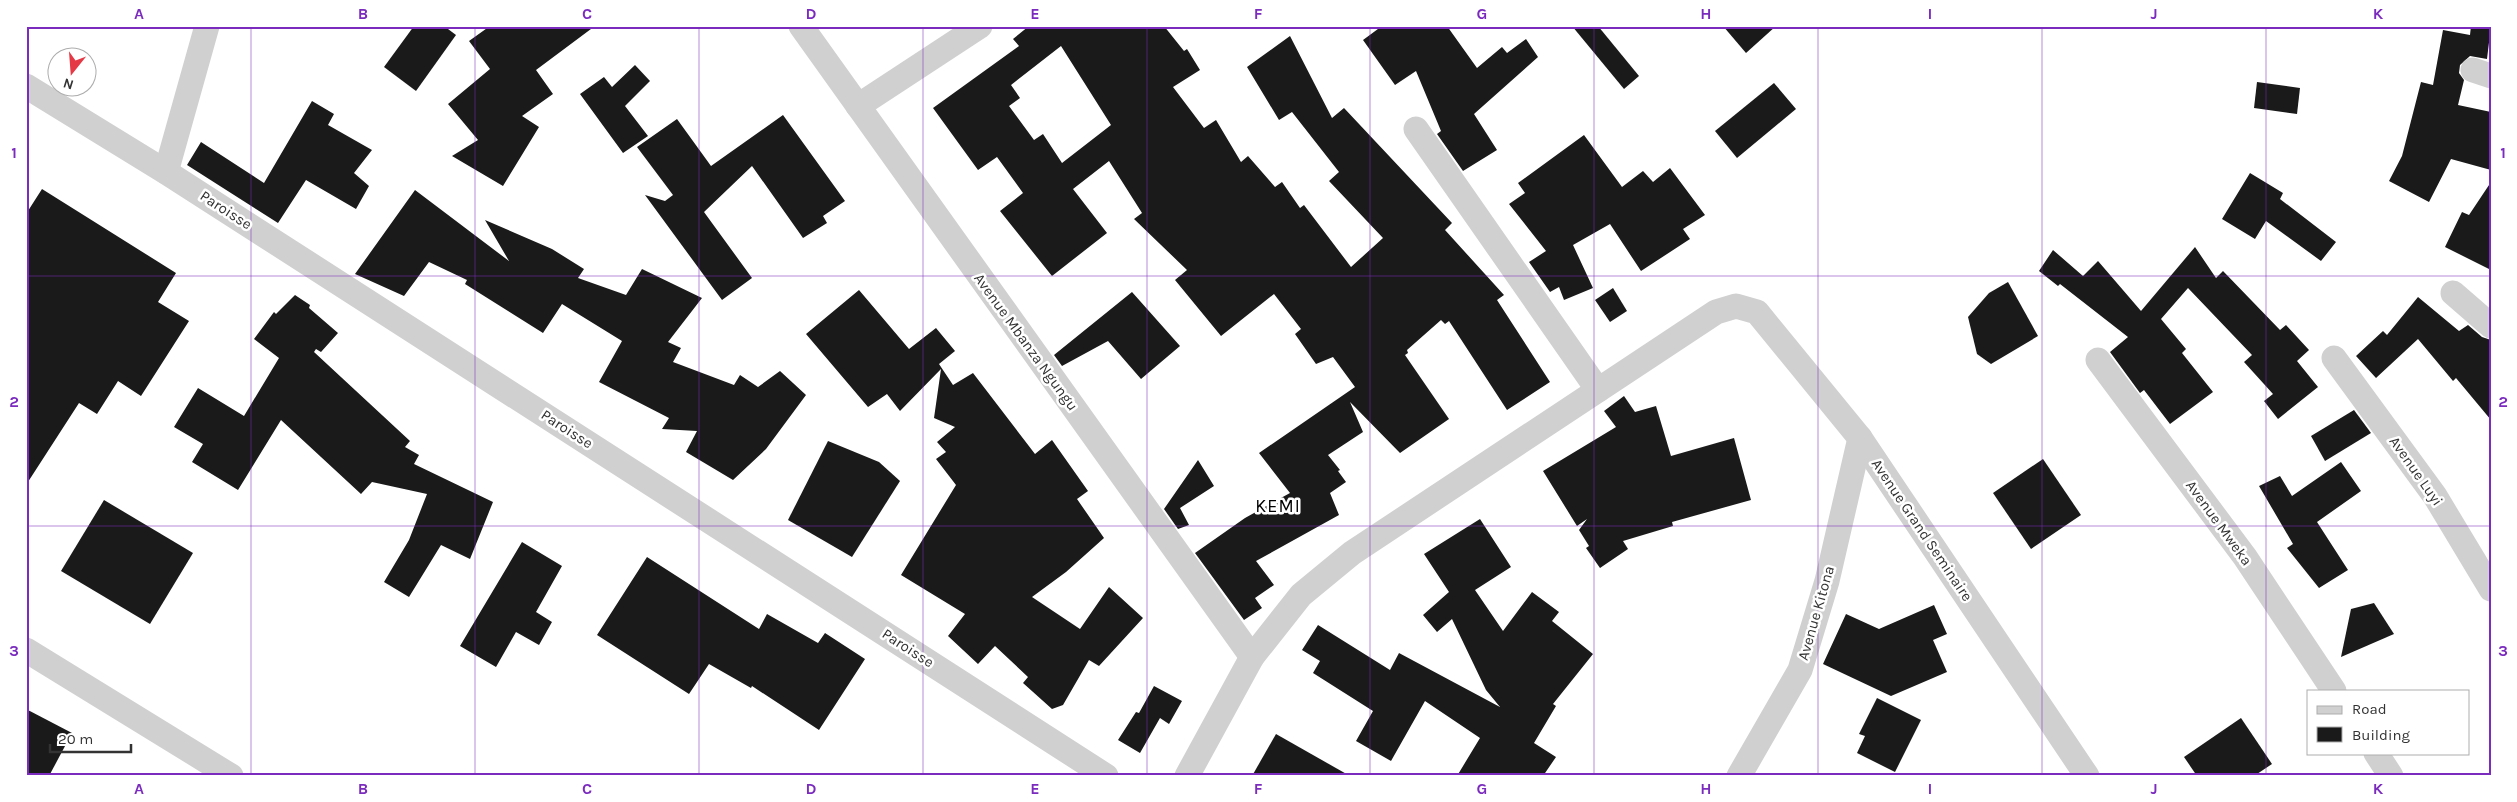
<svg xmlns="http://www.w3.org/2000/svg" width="2517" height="802" viewBox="0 0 2517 802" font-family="Karla,sans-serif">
<rect width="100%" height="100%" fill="#fff"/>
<!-- building -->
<g fill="#1a1a1a" fill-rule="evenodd">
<path d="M 414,26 L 444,26 L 456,35 L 416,91 L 384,67 Z"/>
<path d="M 490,26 L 595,26 L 536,70 L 553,94 L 522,116 L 539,127 L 503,186 L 452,156 L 478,140 L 448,104 L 490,69 L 469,41 Z"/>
<path d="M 1029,26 L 1164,26 L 1184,51 L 1187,49 L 1200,70 L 1173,87 L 1204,128 L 1216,120 L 1241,162 L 1248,156 L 1275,187 L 1282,182 L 1300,208 L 1304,205 L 1351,267 L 1383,238 L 1329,181 L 1339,172 L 1292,112 L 1279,120 L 1247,67 L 1290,36 L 1332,118 L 1344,108 L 1452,223 L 1445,230 L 1504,295 L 1497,300 L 1550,382 L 1507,410 L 1449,321 L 1445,324 L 1441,320 L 1407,350 L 1408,353 L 1405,355 L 1449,419 L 1400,453 L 1350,402 L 1363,432 L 1328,455 L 1340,470 L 1338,471 L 1346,482 L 1330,493 L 1339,515 L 1256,561 L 1274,585 L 1255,598 L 1262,608 L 1244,620 L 1195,553 L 1245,518 L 1290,493 L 1259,453 L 1355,387 L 1333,357 L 1316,364 L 1295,334 L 1301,329 L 1274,294 L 1221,336 L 1175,280 L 1187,270 L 1134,219 L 1142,213 L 1109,161 L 1073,189 L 1107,233 L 1052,276 L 1000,211 L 1023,193 L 997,157 L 978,170 L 933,108 L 1019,46 L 1013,39 ZM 1061,46 L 1111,125 L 1062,163 L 1043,134 L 1034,140 L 1009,106 L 1020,98 L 1011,85 Z"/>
<path d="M 1382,26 L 1447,26 L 1477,68 L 1502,47 L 1507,53 L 1526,39 L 1538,57 L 1474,114 L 1497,150 L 1463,171 L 1437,134 L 1441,131 L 1416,71 L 1395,85 L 1363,40 Z"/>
<path d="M 1572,26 L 1598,26 L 1639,76 L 1624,89 Z"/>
<path d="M 1723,26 L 1776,26 L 1746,53 Z"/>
<path d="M 2471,26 L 2491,26 L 2487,59 L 2470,56 L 2460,65 L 2459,73 L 2464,80 L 2458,105 L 2491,112 L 2491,170 L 2451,159 L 2429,202 L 2389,181 L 2402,156 L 2421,82 L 2433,85 L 2443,30 L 2470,35 Z"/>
<path d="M 635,65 L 650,81 L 625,106 L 648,136 L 623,153 L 580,94 L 604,77 L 612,87 Z"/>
<path d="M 2257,82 L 2300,88 L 2297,114 L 2254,108 Z"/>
<path d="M 1774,83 L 1796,109 L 1737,158 L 1715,131 Z"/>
<path d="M 312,101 L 334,114 L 328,125 L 372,150 L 354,173 L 369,186 L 356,209 L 306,180 L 278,223 L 187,165 L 201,142 L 264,183 Z"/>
<path d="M 783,115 L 845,201 L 823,216 L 827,223 L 803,238 L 752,166 L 704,212 L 752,278 L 722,300 L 645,195 L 665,201 L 673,195 L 637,147 L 677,119 L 711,166 Z"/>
<path d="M 1584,135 L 1622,187 L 1643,171 L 1653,182 L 1670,168 L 1705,215 L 1683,229 L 1690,239 L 1641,271 L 1610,224 L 1573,245 L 1593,288 L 1564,300 L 1559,287 L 1550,292 L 1529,262 L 1546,251 L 1509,204 L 1525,193 L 1518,183 Z"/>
<path d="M 2250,173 L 2283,193 L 2280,199 L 2336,242 L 2321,261 L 2266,221 L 2255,239 L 2222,219 Z"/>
<path d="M 2491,182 L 2491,270 L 2445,247 L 2462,212 L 2469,215 Z"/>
<path d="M 42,189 L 176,273 L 158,302 L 189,321 L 141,396 L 118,381 L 97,414 L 79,403 L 26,485 L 26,214 Z"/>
<path d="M 415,190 L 509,261 L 485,220 L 552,249 L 584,269 L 578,278 L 626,295 L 642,269 L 702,298 L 668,342 L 681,348 L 673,362 L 734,385 L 740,375 L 758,387 L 780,371 L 806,395 L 766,449 L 733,480 L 686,452 L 697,431 L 662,429 L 669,418 L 599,382 L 622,341 L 562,304 L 543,333 L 465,284 L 467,280 L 429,262 L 404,296 L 355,274 Z"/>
<path d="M 2195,247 L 2216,278 L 2223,271 L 2280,330 L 2286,325 L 2309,350 L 2297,361 L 2318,387 L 2278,419 L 2264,401 L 2273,394 L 2244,362 L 2252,355 L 2188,288 L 2161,319 L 2186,349 L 2182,353 L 2213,392 L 2170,424 L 2144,390 L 2140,393 L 2110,352 L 2128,337 L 2060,284 L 2058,286 L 2039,271 L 2053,250 L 2083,276 L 2098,261 L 2141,311 Z"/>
<path d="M 2008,282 L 2038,336 L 1991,364 L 1977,354 L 1968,317 L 1989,293 Z"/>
<path d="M 1613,288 L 1627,311 L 1610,322 L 1595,300 Z"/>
<path d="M 859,290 L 909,349 L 936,328 L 955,351 L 939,364 L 953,385 L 973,373 L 1035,454 L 1052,440 L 1088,491 L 1077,499 L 1104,538 L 1066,572 L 1032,597 L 1080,629 L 1109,587 L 1143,618 L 1099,666 L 1089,660 L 1063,705 L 1052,709 L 1023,683 L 1028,677 L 995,646 L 978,664 L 948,636 L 965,614 L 901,575 L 956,485 L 936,459 L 946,452 L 937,442 L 955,427 L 934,418 L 941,369 L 900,411 L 887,394 L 868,407 L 806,334 Z"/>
<path d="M 1132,292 L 1180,346 L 1141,379 L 1108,341 L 1062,366 L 1054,355 Z"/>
<path d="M 295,295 L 310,305 L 309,308 L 338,333 L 321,352 L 316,349 L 314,352 L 410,441 L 405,447 L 419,455 L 414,464 L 493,502 L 470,559 L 441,545 L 409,597 L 384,582 L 409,540 L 427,494 L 372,482 L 361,494 L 281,420 L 238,490 L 192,462 L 203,444 L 174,427 L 198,388 L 244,416 L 279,358 L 254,339 L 274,312 L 276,314 Z"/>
<path d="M 2418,297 L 2459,331 L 2468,325 L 2482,337 L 2491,340 L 2491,420 L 2456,378 L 2453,381 L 2418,339 L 2376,378 L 2356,356 L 2383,331 L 2387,335 Z"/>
<path d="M 1624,396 L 1635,412 L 1656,406 L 1671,456 L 1734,438 L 1751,500 L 1672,522 L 1673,526 L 1623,541 L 1628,549 L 1600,568 L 1586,548 L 1589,546 L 1579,530 L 1587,519 L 1577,526 L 1543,471 L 1616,427 L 1604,411 Z"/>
<path d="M 2354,410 L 2371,433 L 2325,461 L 2311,436 Z"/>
<path d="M 828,441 L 879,462 L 900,481 L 852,557 L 788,520 Z"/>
<path d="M 2043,459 L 2081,515 L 2031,549 L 1993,493 Z"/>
<path d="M 1198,460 L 1214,486 L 1180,508 L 1189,525 L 1178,529 L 1164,509 Z"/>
<path d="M 2341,462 L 2361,491 L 2317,522 L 2348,570 L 2319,588 L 2287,548 L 2293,544 L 2259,486 L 2280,476 L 2292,496 Z"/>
<path d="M 104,500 L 193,553 L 150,624 L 61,571 Z"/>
<path d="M 1480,519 L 1511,567 L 1475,590 L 1503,631 L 1532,592 L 1559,612 L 1552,621 L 1593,654 L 1553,704 L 1556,706 L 1534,743 L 1556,757 L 1543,776 L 1457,776 L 1480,738 L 1425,701 L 1391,761 L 1356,741 L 1373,711 L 1313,673 L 1320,661 L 1302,650 L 1318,625 L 1390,670 L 1399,653 L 1500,707 L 1486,690 L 1452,619 L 1437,632 L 1423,615 L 1449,592 L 1424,554 Z"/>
<path d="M 522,542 L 562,566 L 536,612 L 552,622 L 539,645 L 516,632 L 496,667 L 460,646 Z"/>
<path d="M 647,557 L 759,629 L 767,614 L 818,643 L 825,633 L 865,659 L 819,730 L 752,686 L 751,688 L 709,664 L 689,694 L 597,635 Z"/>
<path d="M 2374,603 L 2394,634 L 2341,657 L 2351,609 Z"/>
<path d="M 1934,605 L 1947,634 L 1933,640 L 1947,672 L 1891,696 L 1823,664 L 1846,614 L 1879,629 Z"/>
<path d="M 1154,686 L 1182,701 L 1169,724 L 1160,718 L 1140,753 L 1118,740 L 1136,712 L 1139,713 Z"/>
<path d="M 1877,698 L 1921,720 L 1895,772 L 1857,753 L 1865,736 L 1859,734 Z"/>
<path d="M 26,709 L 72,733 L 49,776 L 26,776 Z"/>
<path d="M 2241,718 L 2272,764 L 2254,776 L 2197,776 L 2184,757 Z"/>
<path d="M 1276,734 L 1350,776 L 1252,776 Z"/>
</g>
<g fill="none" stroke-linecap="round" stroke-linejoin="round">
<!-- minor -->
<g stroke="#d0d0d0" stroke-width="25">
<path d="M 801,26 L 1252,657"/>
<path d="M 2473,70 L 2491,76"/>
<path d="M 26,86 L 166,172 L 1106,776"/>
<path d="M 858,106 L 980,26"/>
<path d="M 1416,129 L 1598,390"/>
<path d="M 166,172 L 207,26"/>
<path d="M 2453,293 L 2491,326"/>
<path d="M 2334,358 L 2435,496 L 2491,589"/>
<path d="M 2098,360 L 2245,557 L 2334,691"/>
<path d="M 26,650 L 231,776"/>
<path d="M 2376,753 L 2391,776"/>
<path d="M 1187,776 L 1252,657 L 1301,595 L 1352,553 L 1716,312 L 1736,306 L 1757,312 L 1860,438 L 2087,776"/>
<path d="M 1739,776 L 1800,670 L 1827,581 L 1860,438"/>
</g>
</g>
<!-- grid -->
<path fill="none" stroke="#7b2cbf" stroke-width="1" stroke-opacity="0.55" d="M 251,26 L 251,776M 475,26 L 475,776M 699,26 L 699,776M 923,26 L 923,776M 1147,26 L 1147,776M 1370,26 L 1370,776M 1594,26 L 1594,776M 1818,26 L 1818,776M 2042,26 L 2042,776M 2266,26 L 2266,776M 26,276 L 2491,276M 26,526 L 2491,526"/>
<g text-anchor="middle" stroke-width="5" stroke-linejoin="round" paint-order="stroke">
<!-- street labels -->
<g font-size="15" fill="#333" stroke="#fff">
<text transform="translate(226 210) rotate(33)" y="5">Paroisse</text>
<text transform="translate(1026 342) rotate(54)" y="5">Avenue Mbanza Ngungu</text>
<text transform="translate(567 429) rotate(33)" y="5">Paroisse</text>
<text transform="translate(2416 471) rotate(55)" y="5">Avenue Luyi</text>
<text transform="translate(2219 523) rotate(54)" y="5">Avenue Mweka</text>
<text transform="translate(1922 530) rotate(56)" y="5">Avenue Grand Seminaire</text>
<text transform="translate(1816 613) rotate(-74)" y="5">Avenue Kitona</text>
<text transform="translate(908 648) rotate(33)" y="5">Paroisse</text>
</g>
<!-- quarter labels -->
<g font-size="18" letter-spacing="1" fill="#000" stroke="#fff">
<text x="1278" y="512">KEMI</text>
</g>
</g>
<!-- border -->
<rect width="2517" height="802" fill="none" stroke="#ffffff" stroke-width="55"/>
<!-- legend -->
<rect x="2307" y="690" width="162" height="65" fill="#ffffff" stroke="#adadad"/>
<rect x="2317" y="706" width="25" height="8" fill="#d0d0d0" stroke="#adadad"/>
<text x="2352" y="714" font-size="15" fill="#333333">Road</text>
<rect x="2317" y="727" width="25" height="15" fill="#1a1a1a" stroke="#adadad"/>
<text x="2352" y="740" font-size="15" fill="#333333">Building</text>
<!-- north arrow -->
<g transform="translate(72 72) rotate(197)"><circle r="24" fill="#ffffff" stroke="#adadad"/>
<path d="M0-4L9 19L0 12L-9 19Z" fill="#e63946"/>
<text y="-8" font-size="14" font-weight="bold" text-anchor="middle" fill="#333333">N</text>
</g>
<!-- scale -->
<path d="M50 744v8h81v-8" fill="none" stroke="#333333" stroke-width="2.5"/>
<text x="58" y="744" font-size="15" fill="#333333" stroke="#ffffff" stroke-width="4" paint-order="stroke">20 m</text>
<rect x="28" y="28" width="2462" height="746" fill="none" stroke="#7b2cbf" stroke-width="2"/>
<g font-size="16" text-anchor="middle" font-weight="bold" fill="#7b2cbf">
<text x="139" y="19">A</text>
<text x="363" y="19">B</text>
<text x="587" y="19">C</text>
<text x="811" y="19">D</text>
<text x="1035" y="19">E</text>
<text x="1258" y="19">F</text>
<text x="1482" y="19">G</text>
<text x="1706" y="19">H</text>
<text x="1930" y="19">I</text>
<text x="2154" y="19">J</text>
<text x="2378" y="19">K</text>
<text x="14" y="158">1</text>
<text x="2503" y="158">1</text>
<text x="14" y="407">2</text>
<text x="2503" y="407">2</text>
<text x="14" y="656">3</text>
<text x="2503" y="656">3</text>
<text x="139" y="794">A</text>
<text x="363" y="794">B</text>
<text x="587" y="794">C</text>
<text x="811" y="794">D</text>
<text x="1035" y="794">E</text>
<text x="1258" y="794">F</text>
<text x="1482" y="794">G</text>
<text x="1706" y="794">H</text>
<text x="1930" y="794">I</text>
<text x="2154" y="794">J</text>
<text x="2378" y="794">K</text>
</g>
</svg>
